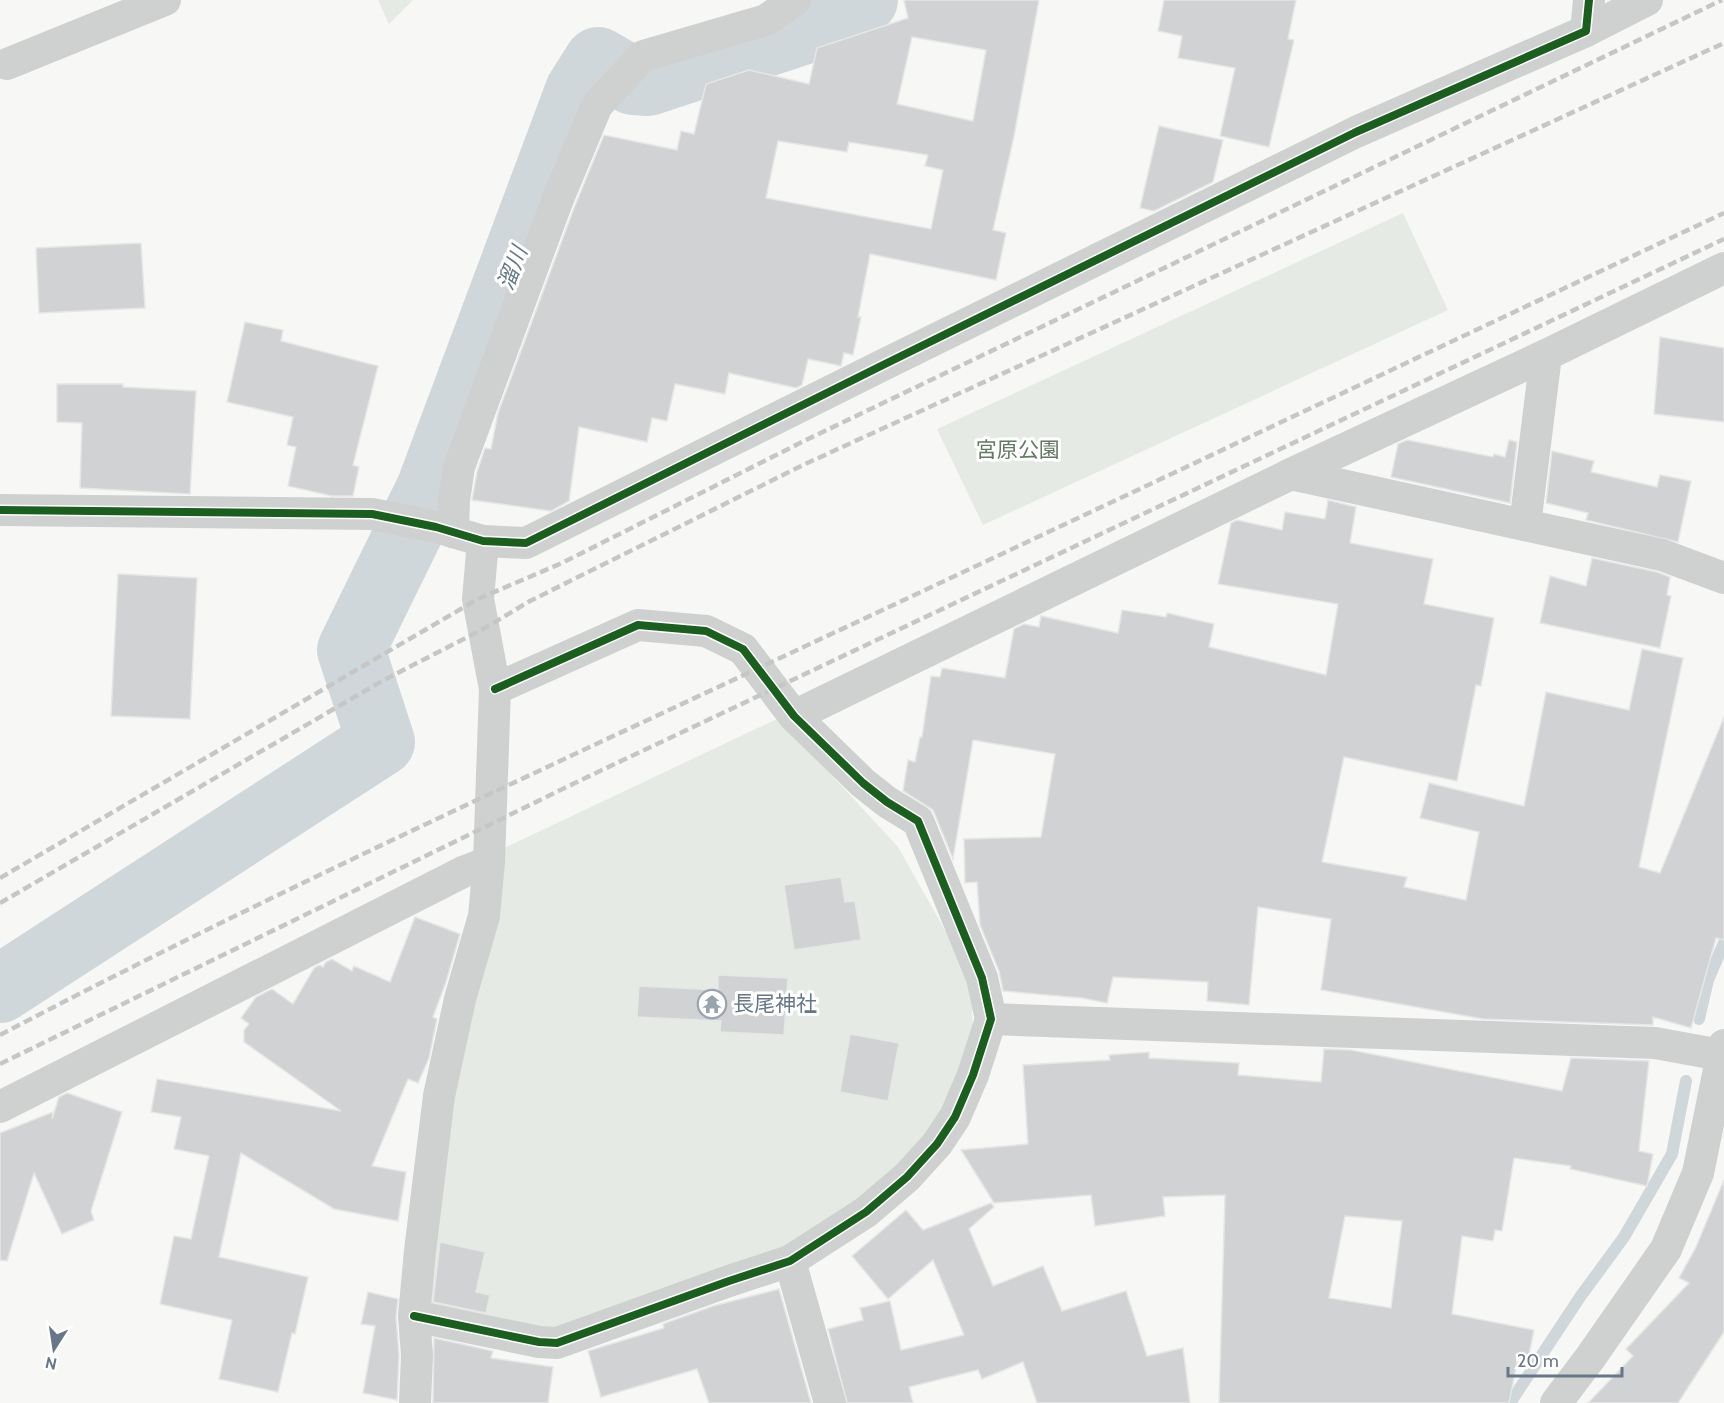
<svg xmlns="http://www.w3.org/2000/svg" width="1724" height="1403" viewBox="0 0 1724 1403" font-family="Cabin,'Noto Sans JP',sans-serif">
<rect width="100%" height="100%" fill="#f7f7f6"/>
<!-- green -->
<g fill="#e6eae4">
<path d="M 378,0 L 413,0 L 389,24 Z"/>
<path d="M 1403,213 L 1448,310 L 983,525 L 937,429 Z"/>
<path d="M 779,718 L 898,847 L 951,941 L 971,985 L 973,1033 L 959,1085 L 905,1167 L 785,1251 L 547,1332 L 423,1310 L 448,1103 L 495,929 L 502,849 Z"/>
</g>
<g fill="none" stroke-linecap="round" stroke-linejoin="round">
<!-- stream -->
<g stroke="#d0d7da" stroke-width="12">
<path d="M 1699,1019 L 1708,980 L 1724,943"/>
<path d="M 1510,1403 L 1580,1297 L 1624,1237 L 1672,1154 L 1686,1081"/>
</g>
<!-- river -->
<path stroke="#d0d7da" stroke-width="68" d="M 0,989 L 381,742 L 351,650 L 430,489 L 579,91 L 598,61 L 633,81 L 648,82 L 808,29 L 864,0"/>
</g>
<!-- building -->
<g fill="#d1d2d3" stroke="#e6e6e6" stroke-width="1.5" fill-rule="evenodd">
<path d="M 904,0 L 1039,0 L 1014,136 L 993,230 L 1006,233 L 996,280 L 870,254 L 858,317 L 861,317 L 853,355 L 844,353 L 841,366 L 808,359 L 802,385 L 796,388 L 729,373 L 725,394 L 675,384 L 667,421 L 652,418 L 647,442 L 579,427 L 569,501 L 551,511 L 472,500 L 477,472 L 485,448 L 491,449 L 498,413 L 574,208 L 604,135 L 677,150 L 681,131 L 694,134 L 706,84 L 749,70 L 809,84 L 817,48 L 908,18 ZM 912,37 L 986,50 L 973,121 L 897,104 ZM 778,141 L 847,152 L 849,142 L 928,155 L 925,166 L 943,170 L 931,229 L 766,198 Z"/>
<path d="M 1164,0 L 1296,0 L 1288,39 L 1294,40 L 1269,147 L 1220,136 L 1235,68 L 1178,58 L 1182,36 L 1158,31 Z"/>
<path d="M 1159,126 L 1223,140 L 1213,182 L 1154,211 L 1140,208 Z"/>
<path d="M 141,243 L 145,308 L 39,313 L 36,248 Z"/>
<path d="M 245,322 L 283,330 L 281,341 L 378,366 L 353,465 L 359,467 L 353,496 L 332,496 L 288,486 L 296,447 L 287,445 L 293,417 L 227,402 Z"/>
<path d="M 1660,337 L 1724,348 L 1724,422 L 1654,414 Z"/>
<path d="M 57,384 L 123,384 L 123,387 L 196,391 L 190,494 L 80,488 L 82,423 L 57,422 Z"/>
<path d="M 1407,440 L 1493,457 L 1494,454 L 1505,457 L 1509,440 L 1517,442 L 1510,503 L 1391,477 L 1398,444 Z"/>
<path d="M 1552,451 L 1594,461 L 1591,472 L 1657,487 L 1660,475 L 1691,481 L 1678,542 L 1586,520 L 1588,513 L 1546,503 Z"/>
<path d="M 1328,500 L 1356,507 L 1350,543 L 1433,559 L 1424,604 L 1494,618 L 1481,686 L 1476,685 L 1457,781 L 1344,757 L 1322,862 L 1407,877 L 1404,887 L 1466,900 L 1479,832 L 1420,818 L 1429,783 L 1524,806 L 1546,692 L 1629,710 L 1642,649 L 1683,658 L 1639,867 L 1660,873 L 1724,717 L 1724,940 L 1716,938 L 1691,1028 L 1653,1017 L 1653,1025 L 1483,1019 L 1321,990 L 1331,919 L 1258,907 L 1249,1005 L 1207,1001 L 1208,982 L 1113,977 L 1107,1003 L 1082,998 L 1003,991 L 999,971 L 980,925 L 977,882 L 965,883 L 964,839 L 1041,837 L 1055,754 L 973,740 L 953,859 L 933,810 L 903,791 L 908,760 L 915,762 L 920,737 L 922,737 L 931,676 L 940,677 L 942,668 L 1005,678 L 1014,629 L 1024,624 L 1039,627 L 1041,616 L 1118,633 L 1122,610 L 1166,617 L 1167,613 L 1214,624 L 1209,647 L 1326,675 L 1338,604 L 1218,584 L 1231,523 L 1237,520 L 1282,530 L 1285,512 L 1325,519 Z"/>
<path d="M 1592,558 L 1657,572 L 1670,577 L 1667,595 L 1671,596 L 1660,648 L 1540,623 L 1550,576 L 1586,586 Z"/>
<path d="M 118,574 L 197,578 L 190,719 L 111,716 Z"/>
<path d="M 841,877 L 845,902 L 855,901 L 861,940 L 794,950 L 784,885 Z"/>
<path d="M 415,917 L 460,934 L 446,982 L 433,1017 L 437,1019 L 429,1058 L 418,1083 L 408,1079 L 372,1166 L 406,1172 L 398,1221 L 334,1209 L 241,1153 L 219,1257 L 308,1277 L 295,1334 L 292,1333 L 278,1392 L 219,1379 L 232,1320 L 160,1304 L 174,1236 L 191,1239 L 209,1156 L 174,1149 L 181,1117 L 151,1112 L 157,1079 L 341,1111 L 244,1042 L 244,1030 L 249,1024 L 241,1018 L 256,997 L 272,989 L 293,1004 L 314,968 L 319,965 L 323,967 L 326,962 L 332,959 L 352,971 L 354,966 L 390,982 Z"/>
<path d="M 718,975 L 788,978 L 784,1035 L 720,1032 L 721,1021 L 637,1017 L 639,986 L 718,990 Z"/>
<path d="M 850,1034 L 899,1043 L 888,1101 L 840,1092 Z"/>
<path d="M 1324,1049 L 1351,1050 L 1562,1091 L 1571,1058 L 1649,1061 L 1639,1151 L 1653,1154 L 1647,1186 L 1570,1169 L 1571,1166 L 1514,1158 L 1502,1231 L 1495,1230 L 1493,1241 L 1462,1236 L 1452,1314 L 1534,1330 L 1528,1360 L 1518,1358 L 1509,1403 L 1219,1403 L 1225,1195 L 1163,1197 L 1165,1216 L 1095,1226 L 1091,1195 L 994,1203 L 961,1150 L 1028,1144 L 1023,1065 L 1110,1060 L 1109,1055 L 1149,1052 L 1149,1058 L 1239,1063 L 1238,1075 L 1321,1082 ZM 1345,1216 L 1402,1221 L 1391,1308 L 1329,1298 Z"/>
<path d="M 67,1093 L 122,1112 L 91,1211 L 94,1220 L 62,1234 L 34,1173 L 7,1261 L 0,1260 L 0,1133 L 53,1112 L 52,1119 L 59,1097 Z"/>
<path d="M 1724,1180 L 1724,1332 L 1678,1403 L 1588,1403 L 1633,1356 L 1626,1349 L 1689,1283 L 1679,1278 L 1696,1247 Z"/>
<path d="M 991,1203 L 994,1207 L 969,1229 L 993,1286 L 1043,1266 L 1062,1311 L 1126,1291 L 1147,1356 L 1183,1348 L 1190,1403 L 1037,1403 L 1023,1362 L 982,1379 L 978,1370 L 909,1387 L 913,1403 L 847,1403 L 828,1329 L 863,1320 L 860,1308 L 890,1301 L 901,1350 L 964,1335 L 933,1260 L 888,1299 L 852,1256 L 906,1210 L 923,1230 Z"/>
<path d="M 440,1242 L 485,1252 L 476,1292 L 490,1295 L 486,1313 L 433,1302 Z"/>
<path d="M 779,1289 L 811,1403 L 709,1403 L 697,1369 L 601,1397 L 588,1351 L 664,1328 L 663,1324 L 713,1306 Z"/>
<path d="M 368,1292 L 398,1299 L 396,1317 L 399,1355 L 397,1400 L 363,1393 L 375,1326 L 361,1324 Z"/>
<path d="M 434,1338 L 493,1351 L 491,1358 L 553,1367 L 548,1403 L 433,1403 Z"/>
</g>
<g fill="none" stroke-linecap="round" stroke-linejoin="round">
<!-- minor -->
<g stroke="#cfd1d1" stroke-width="32">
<path d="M 1586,31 L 1647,0"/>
<path d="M 7,64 L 165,0"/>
<path d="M 1291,474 L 1662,555 L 1724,578"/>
<path d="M 0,510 L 372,514 L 436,527 L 483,541 L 526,543 L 885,364 L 1356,132 L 1586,31 L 1589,0"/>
<path d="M 1525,525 L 1546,355"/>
<path d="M 453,532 L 454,500 L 459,467 L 557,201 L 597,105 L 643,56 L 766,20 L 795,0"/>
<path d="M 794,716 L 1291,474 L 1546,355 L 1724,268"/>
<path d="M 991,1019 L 1655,1043 L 1721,1055"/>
<path d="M 0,1107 L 463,872 L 489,862"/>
<path d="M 790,1261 L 830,1403"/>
<path d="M 414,1316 L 539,1342 L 557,1343 L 729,1281 L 790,1261 L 866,1212 L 907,1177 L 937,1144 L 955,1117 L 973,1075 L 991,1019 L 982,978 L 918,821 L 887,802 L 863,783 L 794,716 L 743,649 L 706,631 L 638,625 L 495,689"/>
<path d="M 415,1403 L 417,1355 L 414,1316 L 420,1251 L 439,1096 L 460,999 L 484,916 L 489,862 L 495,689 L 478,599 L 483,541"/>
<path d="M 1556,1403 L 1590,1358 L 1666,1249 L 1698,1173 L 1724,1045"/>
</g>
<!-- rail -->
<g stroke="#c5c7c7" stroke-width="4.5" stroke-dasharray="9 4.5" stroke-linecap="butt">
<path d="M 0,878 L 478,599 L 562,563 L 806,440 L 1722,0"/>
<path d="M 0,903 L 382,681 L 485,628 L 530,601 L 803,465 L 1724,43"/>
<path d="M 0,1035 C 261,898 529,776 795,651 C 1105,506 1414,359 1724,213"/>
<path d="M 0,1064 L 581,780 L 1724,239"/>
</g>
<!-- cycleway casing -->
<g stroke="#fff" stroke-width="11">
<g id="cycleway">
<path d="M 0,510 L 372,514 L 436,527 L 483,541 L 526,543 L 885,364 L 1356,132 L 1586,31 L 1589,0"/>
<path d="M 414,1316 L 539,1342 L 557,1343 L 729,1281 L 790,1261 L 866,1212 L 907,1177 L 937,1144 L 955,1117 L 973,1075 L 991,1019 L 982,978 L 918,821 L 887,802 L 863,783 L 794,716 L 743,649 L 706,631 L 638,625 L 495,689"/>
</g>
</g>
<!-- cycleway -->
<use href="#cycleway" stroke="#1b5e20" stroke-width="8"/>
</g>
<!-- icons -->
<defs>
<g id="temple-ring" transform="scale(1.5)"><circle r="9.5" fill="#fff" stroke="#99a4ae" stroke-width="1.5"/><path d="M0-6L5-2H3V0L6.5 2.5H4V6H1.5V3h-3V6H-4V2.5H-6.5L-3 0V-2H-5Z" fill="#99a4ae"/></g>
</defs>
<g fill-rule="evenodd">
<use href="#temple-ring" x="712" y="1004"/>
</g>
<g text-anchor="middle" stroke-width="6" stroke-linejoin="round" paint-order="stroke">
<!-- park labels -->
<g font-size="21" fill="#657962" stroke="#fff">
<text x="1018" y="457">宮原公園</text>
</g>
<!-- poi labels -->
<g font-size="21" fill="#677787" stroke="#fff" text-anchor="start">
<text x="733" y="1011">長尾神社</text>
</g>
<!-- water labels -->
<g font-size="22" font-style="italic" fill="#637882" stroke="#fff">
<text transform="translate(512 268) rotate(-69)" y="8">溜川</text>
</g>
</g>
<!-- north arrow -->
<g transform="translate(54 1349) rotate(192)" stroke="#ffffff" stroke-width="4.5" paint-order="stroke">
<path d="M0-4.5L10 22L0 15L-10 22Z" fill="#677787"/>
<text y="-9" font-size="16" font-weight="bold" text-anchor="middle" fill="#677787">N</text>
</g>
<!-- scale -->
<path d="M1508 1367v9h114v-9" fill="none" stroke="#677787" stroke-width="3"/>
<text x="1517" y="1367" font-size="18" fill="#677787" stroke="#ffffff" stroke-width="4.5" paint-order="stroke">20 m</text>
</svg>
